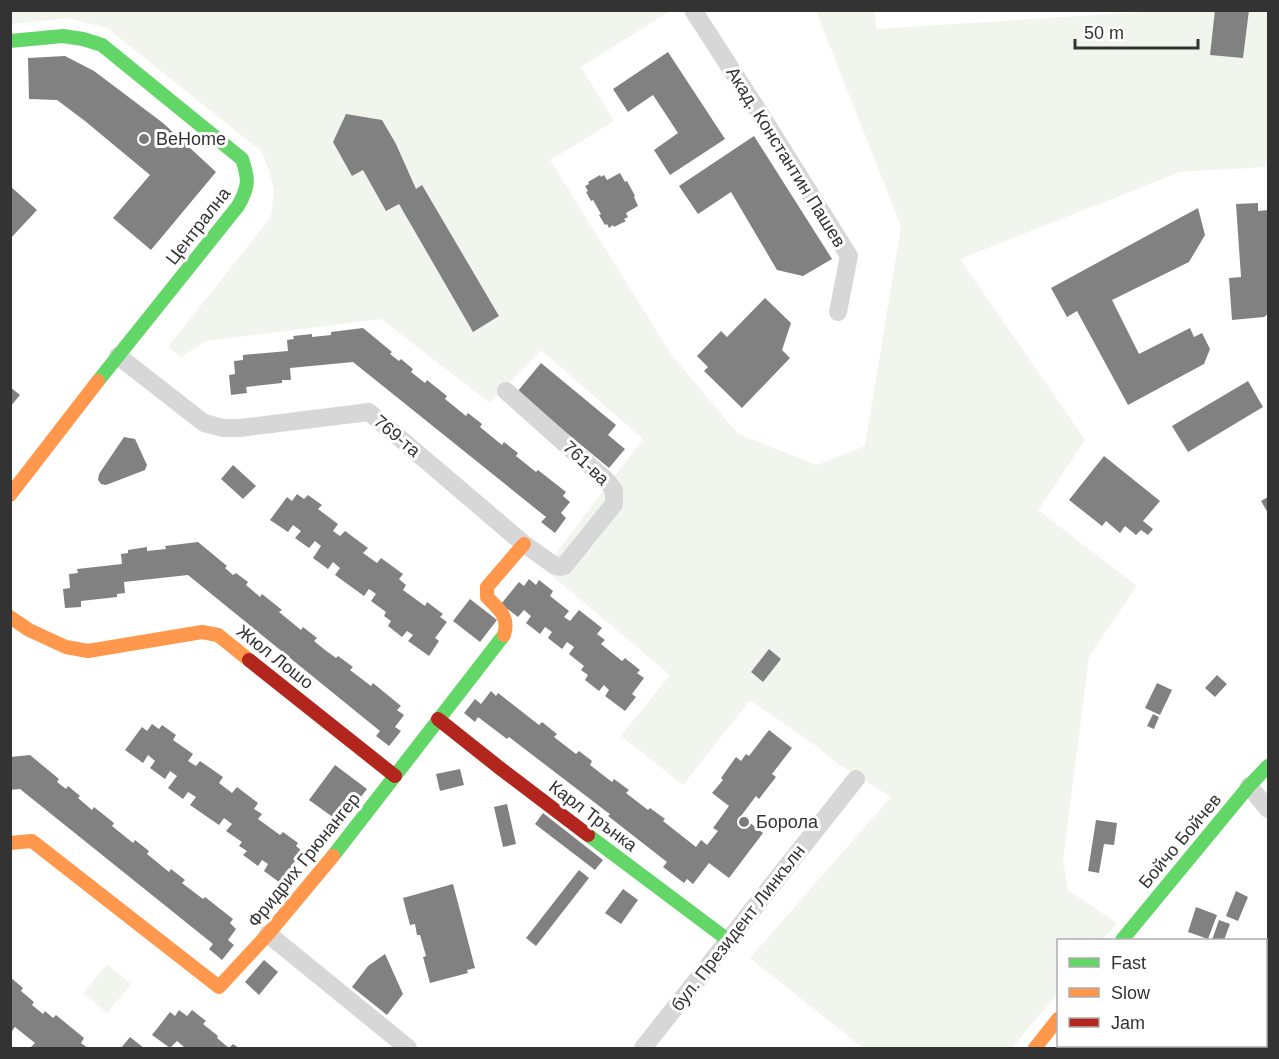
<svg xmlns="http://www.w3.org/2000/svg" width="1279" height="1059" viewBox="0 0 1279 1059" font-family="Arial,sans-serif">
<rect width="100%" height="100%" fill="#fff"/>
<!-- green -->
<g fill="#f1f5ed">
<path d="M 10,11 L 670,11 L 581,67 L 614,121 L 550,160 L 671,354 L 738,434 L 817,465 L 865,446 L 901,226 L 816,11 L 875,11 L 876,29 L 1159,11 L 1268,11 L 1268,167 L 1180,172 L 960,259 L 1085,440 L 1038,510 L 1137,586 L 1089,656 L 1063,861 L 1068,890 L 1117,923 L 1102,940 L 1058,940 L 1058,993 L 1012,1048 L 863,1048 L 750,958 L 891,797 L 835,762 L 819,748 L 750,700 L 683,785 L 621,736 L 670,675 L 544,569 L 643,439 L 541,350 L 490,403 L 381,319 L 206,341 L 181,357 L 168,347 L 271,217 L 274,191 L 269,170 L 262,152 L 107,28 L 68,18 L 11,24 Z"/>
<path d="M 107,964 L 131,984 L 107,1013 L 83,993 Z"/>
</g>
<!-- building -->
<g fill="#818181">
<path d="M 1215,10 L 1249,10 L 1243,58 L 1210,55 Z"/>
<path d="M 668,52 L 725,139 L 670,175 L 654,150 L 678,133 L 653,95 L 628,112 L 613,89 Z"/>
<path d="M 65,56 L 94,71 L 163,123 L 216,172 L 151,250 L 113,218 L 150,175 L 85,121 L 57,100 L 29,99 L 28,58 Z"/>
<path d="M 346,114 L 382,120 L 396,144 L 416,189 L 422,185 L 499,316 L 473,332 L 399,204 L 386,211 L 363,170 L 352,176 L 333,142 Z"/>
<path d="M 754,136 L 832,259 L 803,276 L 777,270 L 731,192 L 698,214 L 679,186 Z"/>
<path d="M 620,173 L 625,182 L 627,181 L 635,196 L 634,197 L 638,206 L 626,213 L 628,217 L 624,219 L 626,221 L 614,227 L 613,225 L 609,228 L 607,224 L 605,225 L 599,215 L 601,214 L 593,200 L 591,201 L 586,192 L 588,191 L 585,186 L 589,184 L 588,182 L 600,175 L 601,177 L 604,175 L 607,180 Z"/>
<path d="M 10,186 L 37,210 L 10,239 Z"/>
<path d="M 1258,203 L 1258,211 L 1268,210 L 1268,314 L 1264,317 L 1232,320 L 1229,278 L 1241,277 L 1236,204 Z"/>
<path d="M 1198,208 L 1205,235 L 1189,262 L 1112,300 L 1139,354 L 1190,328 L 1194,337 L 1202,333 L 1210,349 L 1204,364 L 1128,405 L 1077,311 L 1067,317 L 1051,288 Z"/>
<path d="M 765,298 L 791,323 L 782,350 L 790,358 L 742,408 L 704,371 L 708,367 L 697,356 L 721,331 L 727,337 Z"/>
<path d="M 363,328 L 392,352 L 390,354 L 399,361 L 401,359 L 413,369 L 411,372 L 425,383 L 427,380 L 447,396 L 445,399 L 466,416 L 468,413 L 482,424 L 480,427 L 502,445 L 504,442 L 518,453 L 516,456 L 536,472 L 538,470 L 566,492 L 563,496 L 570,502 L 561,513 L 566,518 L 555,533 L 541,522 L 546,517 L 353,362 L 290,368 L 291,380 L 282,380 L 282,383 L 246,387 L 247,393 L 231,395 L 229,375 L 235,374 L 234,361 L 243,360 L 243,355 L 288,351 L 287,340 L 294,339 L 293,336 L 312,334 L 312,337 L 331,335 L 331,332 Z"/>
<path d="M 541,363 L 616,425 L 608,435 L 625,449 L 609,468 L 517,392 Z"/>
<path d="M 1248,381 L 1263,407 L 1188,452 L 1172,426 Z"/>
<path d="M 10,387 L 20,395 L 10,407 Z"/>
<path d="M 124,437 L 135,439 L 147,465 L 145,470 L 106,485 L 101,484 L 98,480 L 99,474 Z"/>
<path d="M 1104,456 L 1160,501 L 1143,521 L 1153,529 L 1148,535 L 1141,530 L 1136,535 L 1125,526 L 1120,533 L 1106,521 L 1102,526 L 1069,500 Z"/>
<path d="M 233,465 L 256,486 L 243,499 L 221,479 Z"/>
<path d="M 297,494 L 304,499 L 308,495 L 322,505 L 318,509 L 338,524 L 333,531 L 340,536 L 345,531 L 368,548 L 363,553 L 377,563 L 381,558 L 403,574 L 399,579 L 406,585 L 403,590 L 425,606 L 427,602 L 443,614 L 440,617 L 447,622 L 435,638 L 439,641 L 429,656 L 408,641 L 413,635 L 407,631 L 402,637 L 388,626 L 391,621 L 384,616 L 386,612 L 371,601 L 376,594 L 369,589 L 364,596 L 335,575 L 340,568 L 333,562 L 328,569 L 313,558 L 321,546 L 315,541 L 309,548 L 295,538 L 301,531 L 293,525 L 288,532 L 270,520 L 287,497 L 292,501 Z"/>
<path d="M 1268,497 L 1268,513 L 1261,501 Z"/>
<path d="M 198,542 L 227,566 L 225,568 L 233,575 L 236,573 L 248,582 L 246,585 L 260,597 L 262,594 L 282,610 L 279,612 L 301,630 L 303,627 L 317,638 L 314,641 L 325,650 L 336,658 L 338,656 L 353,667 L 350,670 L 371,686 L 373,683 L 401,706 L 397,710 L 404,715 L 395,727 L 401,731 L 389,746 L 376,736 L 380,731 L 188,575 L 124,582 L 125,593 L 117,594 L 117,597 L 81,601 L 81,607 L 65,608 L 63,589 L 70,588 L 69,574 L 78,573 L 77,569 L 122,564 L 121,554 L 128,553 L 128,550 L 147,547 L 147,551 L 166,549 L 165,546 Z"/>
<path d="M 529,579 L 536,585 L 539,580 L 553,591 L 550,596 L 569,611 L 564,617 L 570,621 L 579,610 L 602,628 L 597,634 L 605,640 L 601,644 L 622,661 L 625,658 L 640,670 L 637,673 L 644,678 L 632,694 L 636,697 L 625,711 L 605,696 L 609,690 L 604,685 L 599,691 L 585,680 L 588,675 L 581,670 L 584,666 L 569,654 L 574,647 L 567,642 L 562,649 L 548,638 L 552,632 L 545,627 L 540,634 L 526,623 L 531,616 L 524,610 L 518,617 L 501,604 L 519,582 L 524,586 Z"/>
<path d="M 470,599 L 497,620 L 480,642 L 453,621 Z"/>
<path d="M 769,649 L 781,659 L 763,682 L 751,672 Z"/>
<path d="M 1217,675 L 1227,684 L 1215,697 L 1205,688 Z"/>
<path d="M 1157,683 L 1172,690 L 1160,715 L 1145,708 Z"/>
<path d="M 491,691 L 496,696 L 498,693 L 539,725 L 542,722 L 557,734 L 554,737 L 576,754 L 579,751 L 592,761 L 590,765 L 612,782 L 614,779 L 629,790 L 626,793 L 648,810 L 650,808 L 665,819 L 663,821 L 696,847 L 701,840 L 707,845 L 718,831 L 713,828 L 729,806 L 712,793 L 723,780 L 721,778 L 736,757 L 741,761 L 746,754 L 749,756 L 769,730 L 792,748 L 772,774 L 776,777 L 759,799 L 756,796 L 741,816 L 763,833 L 729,878 L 709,863 L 693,884 L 687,879 L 684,883 L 663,867 L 667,862 L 608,816 L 610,814 L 607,812 L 509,737 L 507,739 L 478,717 L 475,722 L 464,713 L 475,699 L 481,704 Z"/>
<path d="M 1153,714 L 1159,717 L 1154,729 L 1147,726 Z"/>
<path d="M 152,724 L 159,729 L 162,725 L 176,735 L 173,740 L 193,754 L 188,761 L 196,766 L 200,761 L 223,777 L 219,783 L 232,793 L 237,787 L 258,803 L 254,809 L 262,814 L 258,819 L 280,835 L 283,832 L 298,843 L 296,846 L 302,851 L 291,867 L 294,870 L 283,885 L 264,871 L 268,864 L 262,860 L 258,866 L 243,855 L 247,851 L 239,846 L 242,842 L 226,831 L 232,824 L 224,818 L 219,825 L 190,805 L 196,797 L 188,792 L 183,799 L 168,788 L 177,776 L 170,771 L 165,779 L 150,768 L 155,761 L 148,755 L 143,763 L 125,750 L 142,727 L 147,731 Z"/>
<path d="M 30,755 L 59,779 L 57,782 L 66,789 L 68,786 L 80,796 L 78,798 L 92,810 L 94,807 L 114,823 L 112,826 L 133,843 L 135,840 L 149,851 L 147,854 L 169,872 L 171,869 L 185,880 L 182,883 L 203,899 L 205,897 L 233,919 L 230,923 L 236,929 L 228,940 L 234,945 L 222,960 L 209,949 L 213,944 L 20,789 L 10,790 L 10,757 Z"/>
<path d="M 335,765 L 367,789 L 341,823 L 309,800 Z"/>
<path d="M 460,769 L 464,785 L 440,791 L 436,774 Z"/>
<path d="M 507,804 L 516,844 L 503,847 L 494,807 Z"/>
<path d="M 543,813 L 603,860 L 595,870 L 535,824 Z"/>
<path d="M 1096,820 L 1117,823 L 1114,845 L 1104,844 L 1099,873 L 1088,871 Z"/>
<path d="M 579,870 L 589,878 L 536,946 L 526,938 Z"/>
<path d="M 453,884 L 475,968 L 467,970 L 468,973 L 430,983 L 423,957 L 426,956 L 420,935 L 417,935 L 415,924 L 410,925 L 403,898 Z"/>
<path d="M 623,889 L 638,900 L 621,924 L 605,913 Z"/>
<path d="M 1236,891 L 1248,897 L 1238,921 L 1226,916 Z"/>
<path d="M 1196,907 L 1217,915 L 1208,939 L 1188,932 Z"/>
<path d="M 1219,920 L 1230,924 L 1224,940 L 1212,940 Z"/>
<path d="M 1268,938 L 1268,968 L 1266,965 L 1266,941 Z"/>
<path d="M 385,954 L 403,994 L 387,1015 L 352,987 L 368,966 Z"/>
<path d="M 264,960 L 278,972 L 259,995 L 245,982 Z"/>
<path d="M 10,977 L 23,988 L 21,991 L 34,1002 L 32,1005 L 43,1014 L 45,1011 L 53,1018 L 56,1015 L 84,1038 L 81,1043 L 88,1048 L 33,1048 L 31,1047 L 35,1043 L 15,1027 L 12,1031 L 10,1030 Z"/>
<path d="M 179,1010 L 187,1016 L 192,1010 L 206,1021 L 203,1024 L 218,1036 L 217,1038 L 229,1048 L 233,1044 L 239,1048 L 183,1048 L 184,1047 L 177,1041 L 170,1048 L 152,1035 L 170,1012 L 175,1016 Z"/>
<path d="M 130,1037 L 144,1048 L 121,1048 Z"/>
<path d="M 1111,1046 L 1139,1046 L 1136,1048 L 1114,1048 Z"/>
<path d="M 1216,1046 L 1235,1046 L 1234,1048 L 1223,1048 Z"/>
</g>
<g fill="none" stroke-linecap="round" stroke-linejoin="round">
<!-- street -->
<g stroke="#d7d7d7" stroke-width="18">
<path d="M 693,10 L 762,117 L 849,256 L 838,312"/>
<path d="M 118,356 L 204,423 L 223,428 L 240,428 L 369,412 L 524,544 L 554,565 L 560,567 L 564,566 L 614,504 L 614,490 L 607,481 L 506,391"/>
<path d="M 1249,786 L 1268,809"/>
<path d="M 268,934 L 408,1048"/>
<path d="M 643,1048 L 856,779"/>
</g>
<!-- fast -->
<g stroke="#63d668" stroke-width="14">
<path d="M 10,41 L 63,36 L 83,39 L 102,45 L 242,159 C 249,179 249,187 238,206 L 98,381"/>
<path d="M 588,835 L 728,940"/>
<path d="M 333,856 L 504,635"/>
<path d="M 1122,940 L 1249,786 L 1268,766"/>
</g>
<!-- slow -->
<g stroke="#ff974d" stroke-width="14">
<path d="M 10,495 L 98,381"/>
<path d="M 10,617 L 29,630 L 66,647 L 88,651 L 202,632 L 218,635 L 249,660"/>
<path d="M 504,635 C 510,616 498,609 487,597 L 487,587 L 524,544"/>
<path d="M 10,843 L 32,841 L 219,987 L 268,934 L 333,856"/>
<path d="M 1035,1048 L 1058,1019"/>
</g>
<!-- jam -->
<g stroke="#b3261e" stroke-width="14">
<path d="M 249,660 L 395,776"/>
<path d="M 438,719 L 501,769 L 588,835"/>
</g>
</g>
<!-- markers -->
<g fill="#7a7a7a" stroke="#fff" stroke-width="2">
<circle cx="144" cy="139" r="6"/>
<circle cx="744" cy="822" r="6"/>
</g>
<g text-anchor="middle" stroke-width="6" stroke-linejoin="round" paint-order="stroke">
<!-- poi labels -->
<g font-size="18" fill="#333" stroke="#fff" text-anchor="start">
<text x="156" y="145">BeHome</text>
<text x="756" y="828">Борола</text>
</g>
<!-- street labels -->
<g font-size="18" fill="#333" stroke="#fff">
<text transform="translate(786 157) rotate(58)" y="6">Акад. Константин Пашев</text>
<text transform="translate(198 226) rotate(-52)" y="6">Централна</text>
<text transform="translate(397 436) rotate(40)" y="6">769-та</text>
<text transform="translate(586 463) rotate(43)" y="6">761-ва</text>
<text transform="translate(275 657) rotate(38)" y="6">Жюл Лошо</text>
<text transform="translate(593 816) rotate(37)" y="6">Карл Трънка</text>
<text transform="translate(1180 841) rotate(-50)" y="6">Бойчо Бойчев</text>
<text transform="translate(304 860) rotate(-51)" y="6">Фридрих Грюнангер</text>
<text transform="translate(738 928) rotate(-52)" y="6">бул. Президент Линкълн</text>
</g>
</g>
<!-- border -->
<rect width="1279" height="1059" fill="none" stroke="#333333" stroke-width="24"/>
<!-- legend -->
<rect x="1057" y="939" width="210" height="108" fill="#ffffff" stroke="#adadad" stroke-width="1.5"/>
<rect x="1069" y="958" width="30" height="9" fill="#63d668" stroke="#adadad" stroke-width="1.5"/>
<text x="1111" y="969" font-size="18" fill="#333333">Fast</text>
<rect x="1069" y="988" width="30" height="9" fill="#ff974d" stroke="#adadad" stroke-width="1.5"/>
<text x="1111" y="999" font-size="18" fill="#333333">Slow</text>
<rect x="1069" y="1018" width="30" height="9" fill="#b3261e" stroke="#adadad" stroke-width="1.5"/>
<text x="1111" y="1029" font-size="18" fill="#333333">Jam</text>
<!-- scale -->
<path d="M1075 39v9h123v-9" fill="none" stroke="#333333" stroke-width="3"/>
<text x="1084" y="39" font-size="18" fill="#333333" stroke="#ffffff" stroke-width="4.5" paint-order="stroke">50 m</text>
</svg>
